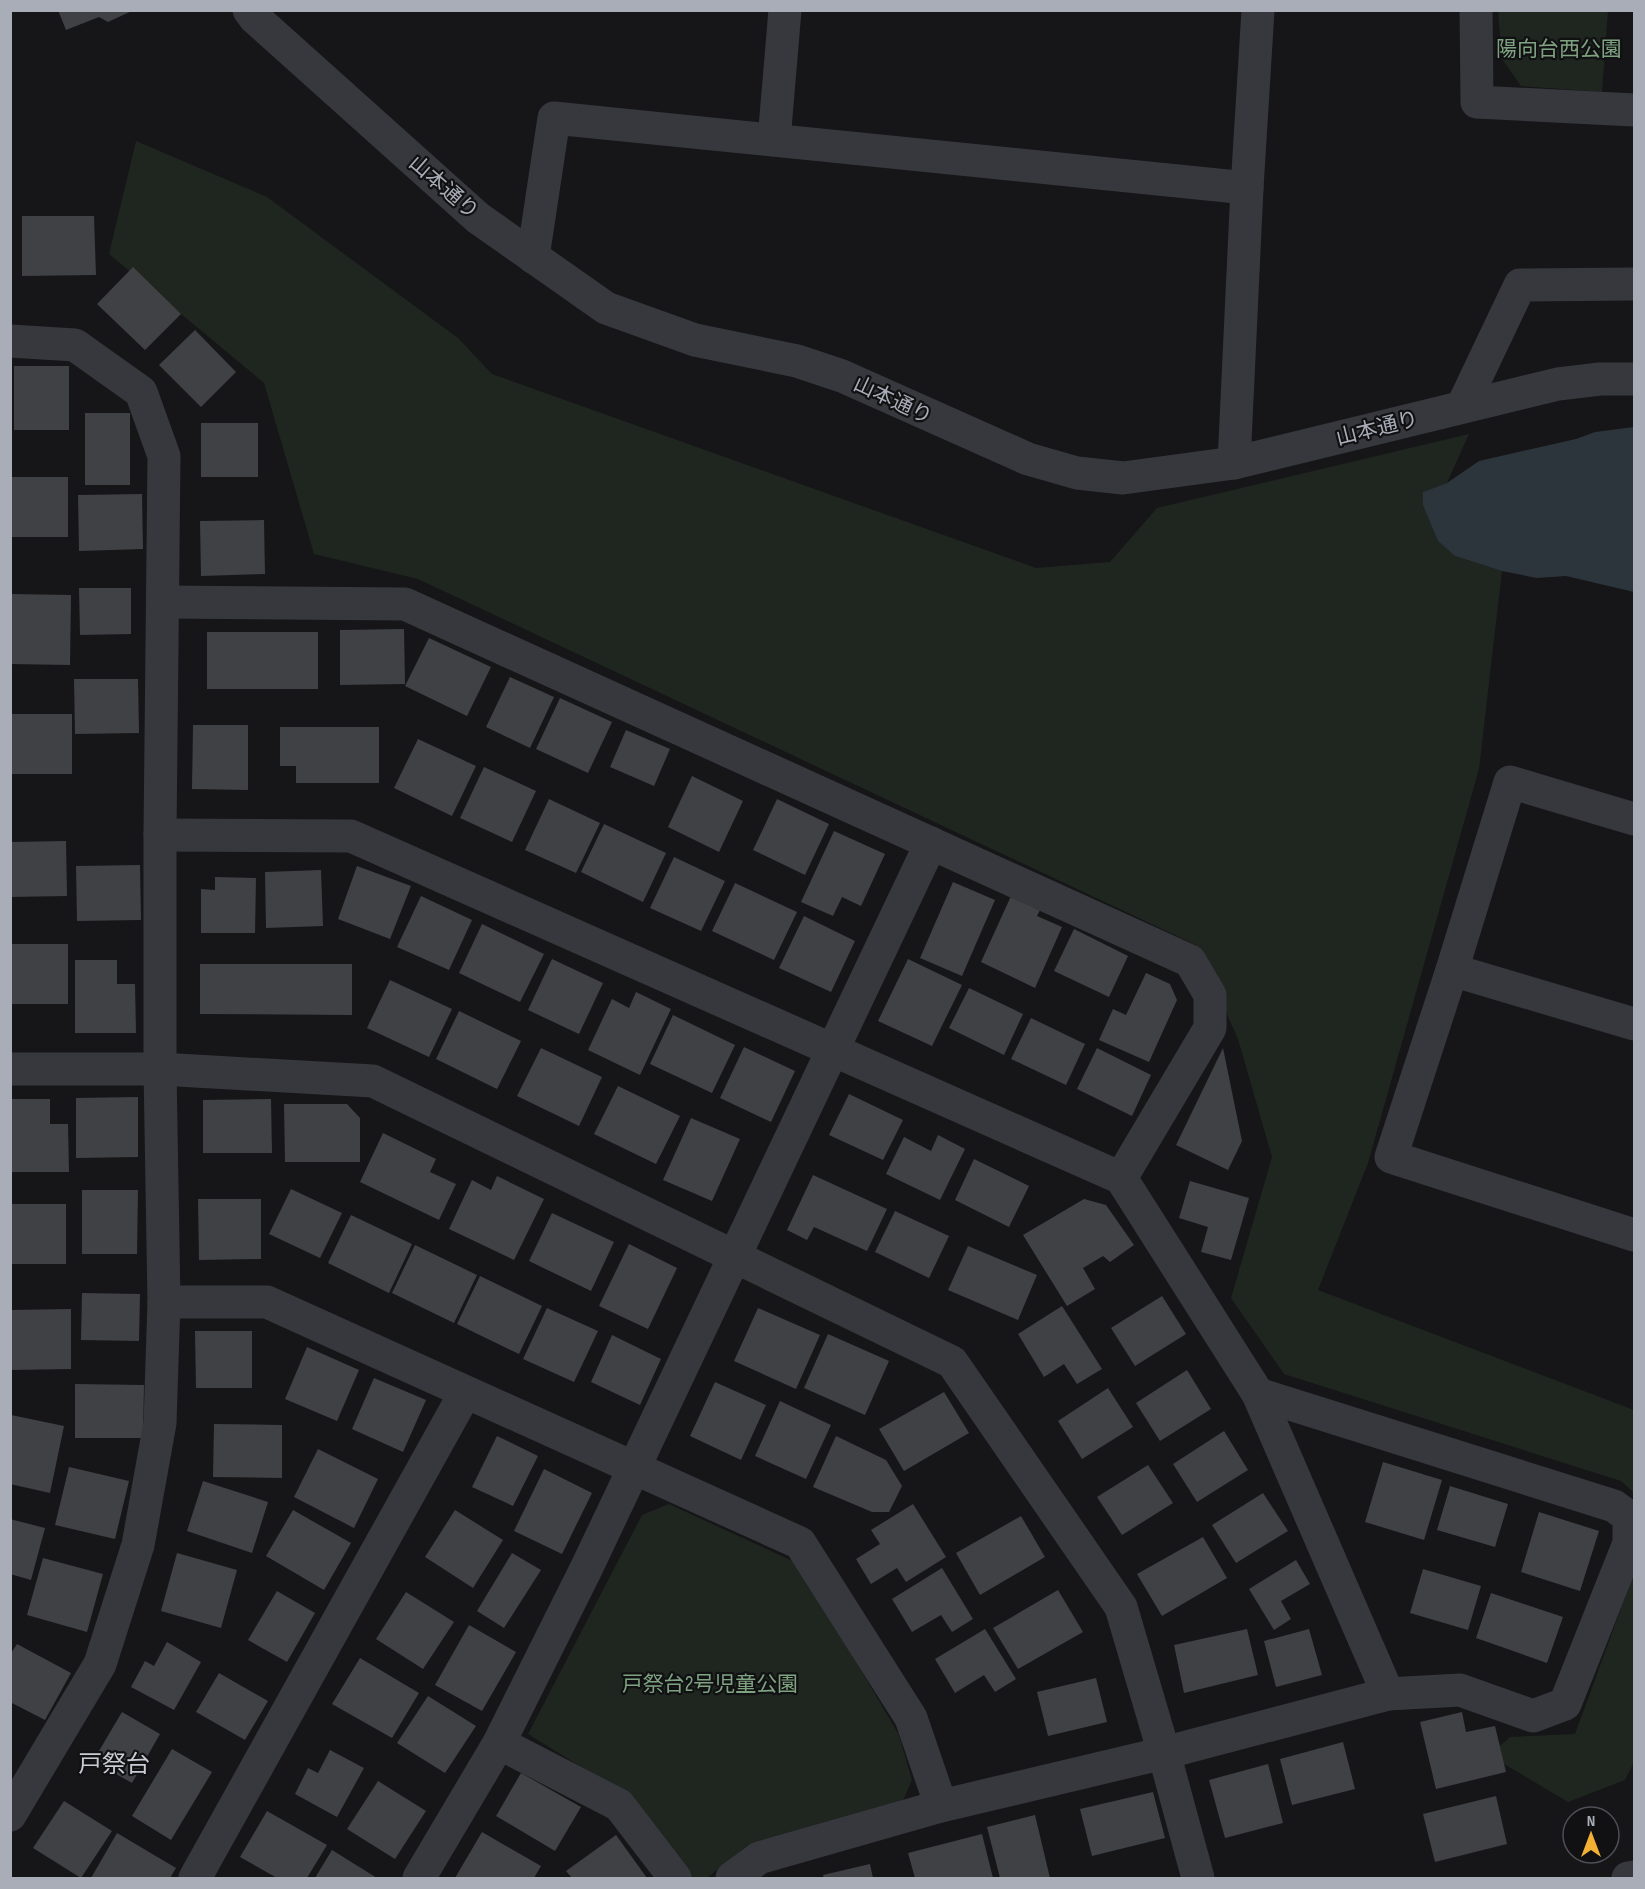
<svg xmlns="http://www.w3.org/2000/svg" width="1645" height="1889" viewBox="0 0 1645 1889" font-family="'Sofia Sans Condensed','Noto Sans JP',sans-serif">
<rect width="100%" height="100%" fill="#161618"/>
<!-- green -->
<g fill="#1e261f">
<path d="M 1498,11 L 1608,11 L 1602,92 L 1521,86 L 1502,59 Z"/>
<path d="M 136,141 L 267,197 L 458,338 L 492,374 L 1036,568 L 1110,562 L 1157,508 L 1469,434 L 1447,483 L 1423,492 L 1455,556 L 1502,571 L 1479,769 L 1368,1163 L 1318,1290 L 1634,1410 L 1634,1493 L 1621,1481 L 1284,1374 L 1231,1298 L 1272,1157 L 1238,1039 L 1196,945 L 418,579 L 314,554 L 264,383 L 109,254 Z"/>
<path d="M 669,1504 L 799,1564 L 899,1735 L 912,1780 L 902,1803 L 748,1845 L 707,1878 L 690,1878 L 628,1796 L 528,1734 L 642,1515 Z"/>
<path d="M 1634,1573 L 1634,1762 L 1625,1780 L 1568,1802 L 1489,1755 L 1510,1737 L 1575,1734 Z"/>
</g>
<!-- water -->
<path fill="#2c353c" d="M 1634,427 L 1634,592 L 1566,576 L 1537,578 L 1502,571 L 1455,556 L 1438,541 L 1423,505 L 1423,492 L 1447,483 L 1479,461 L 1576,439 L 1595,432 Z"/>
<!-- building -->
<g fill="#404145">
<path d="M 58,10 L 134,10 L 108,22 L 99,17 L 66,30 Z"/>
<path d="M 22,216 L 94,216 L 96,275 L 22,276 Z"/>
<path d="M 133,267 L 181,314 L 145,350 L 97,304 Z"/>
<path d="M 195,330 L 236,372 L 201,407 L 159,365 Z"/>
<rect x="14" y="366" width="55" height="64"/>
<rect x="85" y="413" width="45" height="72"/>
<rect x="201" y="423" width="57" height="54"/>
<rect x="10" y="477" width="58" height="60"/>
<path d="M 142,494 L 143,549 L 79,551 L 78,495 Z"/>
<path d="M 264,520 L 265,574 L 201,576 L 200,521 Z"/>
<path d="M 79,588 L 131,588 L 131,634 L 80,635 Z"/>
<path d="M 10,594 L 71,595 L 70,665 L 10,664 Z"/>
<path d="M 404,629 L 405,684 L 340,685 L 340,630 Z"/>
<rect x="207" y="632" width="111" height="57"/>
<path d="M 429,638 L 491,667 L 467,716 L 405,686 Z"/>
<path d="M 510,677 L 554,697 L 530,748 L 486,727 Z"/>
<path d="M 74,679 L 138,679 L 139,733 L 75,734 Z"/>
<path d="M 560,698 L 612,722 L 588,773 L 536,749 Z"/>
<rect x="10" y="714" width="62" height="60"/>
<path d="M 193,725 L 248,725 L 248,790 L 192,789 Z"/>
<path d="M 280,727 L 379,727 L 379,783 L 296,783 L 296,766 L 280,766 Z"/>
<path d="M 626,730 L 670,749 L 654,786 L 610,767 Z"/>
<path d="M 418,739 L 476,766 L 452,816 L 394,788 Z"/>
<path d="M 484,767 L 536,791 L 512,842 L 460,818 Z"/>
<path d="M 692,776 L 743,801 L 719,852 L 668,827 Z"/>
<path d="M 549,799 L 600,823 L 576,873 L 525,850 Z"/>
<path d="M 777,799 L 829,824 L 805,875 L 753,850 Z"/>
<path d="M 604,824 L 666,853 L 643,902 L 581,872 Z"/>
<path d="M 834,831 L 885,854 L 861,906 L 842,897 L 833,916 L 801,902 Z"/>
<path d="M 66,841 L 67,896 L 10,897 L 10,842 Z"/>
<path d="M 674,857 L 725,881 L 701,931 L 650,908 Z"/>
<path d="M 140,865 L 141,920 L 77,921 L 76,866 Z"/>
<path d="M 357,866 L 411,886 L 390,939 L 338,919 Z"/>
<path d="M 321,870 L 323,926 L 266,928 L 265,872 Z"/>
<path d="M 215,877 L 256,878 L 255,933 L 201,933 L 201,889 L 215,890 Z"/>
<path d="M 953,882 L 995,900 L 962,976 L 920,958 Z"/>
<path d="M 735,883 L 797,912 L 774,960 L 712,931 Z"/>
<path d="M 421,896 L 472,920 L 449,970 L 397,947 Z"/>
<path d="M 1011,896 L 1040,910 L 1037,916 L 1062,927 L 1035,988 L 981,962 Z"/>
<path d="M 804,916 L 855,941 L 831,992 L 779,968 Z"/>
<path d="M 482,924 L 544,954 L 520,1002 L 459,973 Z"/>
<path d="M 1074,929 L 1128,956 L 1109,997 L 1054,971 Z"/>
<rect x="10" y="944" width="58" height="60"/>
<path d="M 552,959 L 603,983 L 579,1034 L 528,1010 Z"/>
<path d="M 908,959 L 962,985 L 932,1046 L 878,1021 Z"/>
<path d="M 75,960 L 117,960 L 117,984 L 135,984 L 136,1033 L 75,1033 Z"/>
<path d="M 200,964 L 352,964 L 352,1015 L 200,1014 Z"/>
<path d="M 1146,973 L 1170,984 L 1177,1000 L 1149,1062 L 1099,1040 L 1113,1009 L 1126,1015 Z"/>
<path d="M 390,980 L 452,1009 L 429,1057 L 367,1028 Z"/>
<path d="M 969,988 L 1023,1014 L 1004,1055 L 949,1028 Z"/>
<path d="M 636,992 L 671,1009 L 640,1075 L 588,1050 L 612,999 L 629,1008 Z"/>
<path d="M 459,1011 L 521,1041 L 497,1089 L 436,1059 Z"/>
<path d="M 673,1015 L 735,1045 L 712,1093 L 650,1064 Z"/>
<path d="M 1031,1018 L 1085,1044 L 1066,1085 L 1011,1059 Z"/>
<path d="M 744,1047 L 795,1071 L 771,1122 L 720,1098 Z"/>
<path d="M 541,1048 L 602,1077 L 579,1126 L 517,1096 Z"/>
<path d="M 1097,1048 L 1151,1075 L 1132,1116 L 1077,1089 Z"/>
<path d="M 1223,1048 L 1242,1141 L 1228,1170 L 1176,1145 Z"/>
<path d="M 618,1086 L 680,1116 L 656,1164 L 594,1134 Z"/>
<path d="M 849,1094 L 903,1120 L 883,1160 L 829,1135 Z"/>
<path d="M 138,1097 L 138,1157 L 76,1158 L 76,1098 Z"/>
<path d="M 10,1099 L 50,1099 L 50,1124 L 68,1124 L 69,1172 L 10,1172 Z"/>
<path d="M 271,1099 L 272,1153 L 203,1153 L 203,1100 Z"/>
<path d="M 284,1104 L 347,1104 L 360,1118 L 360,1162 L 285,1162 Z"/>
<path d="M 691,1118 L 740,1139 L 712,1201 L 663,1180 Z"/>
<path d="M 383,1133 L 436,1159 L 430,1172 L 456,1184 L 439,1220 L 360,1182 Z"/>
<path d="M 938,1135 L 965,1149 L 940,1200 L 886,1174 L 904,1137 L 931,1151 Z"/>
<path d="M 974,1159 L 1029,1186 L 1009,1227 L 955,1200 Z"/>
<path d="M 813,1175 L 887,1209 L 867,1251 L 814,1227 L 807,1240 L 787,1230 Z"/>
<path d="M 497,1176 L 544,1199 L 514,1260 L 449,1229 L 472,1180 L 491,1190 Z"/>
<path d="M 1190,1181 L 1249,1198 L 1231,1260 L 1201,1252 L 1208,1227 L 1179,1218 Z"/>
<path d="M 291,1189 L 342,1213 L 320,1258 L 269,1234 Z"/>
<path d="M 82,1190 L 138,1190 L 137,1254 L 82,1254 Z"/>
<path d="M 198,1199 L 261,1199 L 261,1259 L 199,1260 Z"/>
<path d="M 1084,1199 L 1106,1205 L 1134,1245 L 1110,1262 L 1103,1256 L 1083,1268 L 1095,1289 L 1067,1306 L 1023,1235 Z"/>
<rect x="10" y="1204" width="56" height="60"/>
<path d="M 895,1211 L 949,1236 L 929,1278 L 875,1252 Z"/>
<path d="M 552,1213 L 614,1242 L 591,1291 L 529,1261 Z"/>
<path d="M 351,1215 L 412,1244 L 389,1293 L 328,1263 Z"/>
<path d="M 629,1244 L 677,1268 L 648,1329 L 599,1306 Z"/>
<path d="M 415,1245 L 477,1275 L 454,1323 L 392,1293 Z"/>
<path d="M 968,1246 L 1037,1275 L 1018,1320 L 948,1290 Z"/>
<path d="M 480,1276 L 542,1306 L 519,1354 L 457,1324 Z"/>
<path d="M 82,1293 L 140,1294 L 139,1341 L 81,1340 Z"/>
<path d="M 1162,1296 L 1186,1334 L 1135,1366 L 1111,1328 Z"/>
<path d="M 1062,1306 L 1102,1369 L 1077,1384 L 1064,1364 L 1044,1377 L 1018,1334 Z"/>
<path d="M 547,1308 L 598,1331 L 574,1382 L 523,1359 Z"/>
<path d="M 758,1308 L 820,1335 L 796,1389 L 734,1361 Z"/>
<path d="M 71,1309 L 71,1369 L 10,1370 L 10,1310 Z"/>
<path d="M 195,1331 L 252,1331 L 252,1388 L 196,1388 Z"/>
<path d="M 828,1334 L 889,1361 L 865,1415 L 804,1388 Z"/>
<path d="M 612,1335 L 661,1359 L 640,1405 L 591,1382 Z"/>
<path d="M 307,1347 L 359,1370 L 337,1421 L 285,1399 Z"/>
<path d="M 1187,1370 L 1211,1409 L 1160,1441 L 1136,1403 Z"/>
<path d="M 374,1378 L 426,1400 L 403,1452 L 352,1429 Z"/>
<path d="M 715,1382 L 766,1405 L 741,1460 L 690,1436 Z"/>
<path d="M 75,1384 L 144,1385 L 143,1438 L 75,1438 Z"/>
<path d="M 1108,1388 L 1133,1427 L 1082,1459 L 1058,1421 Z"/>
<path d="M 944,1392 L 969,1433 L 904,1471 L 879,1429 Z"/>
<path d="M 780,1401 L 831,1425 L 806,1479 L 755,1456 Z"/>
<path d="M 11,1415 L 64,1426 L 50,1493 L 10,1484 Z"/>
<path d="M 214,1424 L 282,1425 L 282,1478 L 213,1477 Z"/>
<path d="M 1224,1431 L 1248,1470 L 1197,1502 L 1173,1464 Z"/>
<path d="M 497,1436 L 538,1456 L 513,1506 L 472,1487 Z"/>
<path d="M 836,1436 L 886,1460 L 902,1486 L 889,1512 L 872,1512 L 813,1487 Z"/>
<path d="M 318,1449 L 378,1479 L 354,1528 L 294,1497 Z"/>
<path d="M 1383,1462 L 1442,1480 L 1424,1540 L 1365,1522 Z"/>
<path d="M 1148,1465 L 1173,1503 L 1122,1535 L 1097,1497 Z"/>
<path d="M 69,1467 L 129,1481 L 115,1539 L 55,1525 Z"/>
<path d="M 544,1469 L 592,1493 L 562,1554 L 514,1531 Z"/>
<path d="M 203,1481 L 268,1502 L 252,1553 L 187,1531 Z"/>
<path d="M 1450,1486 L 1508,1504 L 1495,1547 L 1437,1530 Z"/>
<path d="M 1263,1493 L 1288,1531 L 1236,1563 L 1212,1525 Z"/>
<path d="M 913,1504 L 946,1557 L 906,1582 L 897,1568 L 871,1584 L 856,1559 L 880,1544 L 871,1530 Z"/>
<path d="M 293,1510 L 351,1543 L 324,1590 L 266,1556 Z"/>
<path d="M 455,1510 L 503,1540 L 473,1588 L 425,1557 Z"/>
<path d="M 1539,1512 L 1599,1531 L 1580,1591 L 1521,1572 Z"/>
<path d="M 1021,1516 L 1045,1557 L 980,1595 L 956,1553 Z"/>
<path d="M 10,1519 L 45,1528 L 31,1580 L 10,1574 Z"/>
<path d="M 1203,1537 L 1227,1578 L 1162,1616 L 1137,1574 Z"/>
<path d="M 177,1553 L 237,1570 L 221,1628 L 161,1611 Z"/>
<path d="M 512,1553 L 541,1570 L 504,1628 L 477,1611 Z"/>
<path d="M 43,1558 L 103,1574 L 87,1632 L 27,1615 Z"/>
<path d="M 1296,1560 L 1310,1584 L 1281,1601 L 1291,1619 L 1274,1630 L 1249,1589 Z"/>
<path d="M 942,1568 L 973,1619 L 952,1632 L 941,1615 L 912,1632 L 892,1599 Z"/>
<path d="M 1423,1569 L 1481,1586 L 1468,1630 L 1410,1613 Z"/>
<path d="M 1058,1590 L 1083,1632 L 1018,1669 L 993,1628 Z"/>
<path d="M 277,1591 L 315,1613 L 287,1662 L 248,1640 Z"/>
<path d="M 406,1592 L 454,1622 L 423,1669 L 376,1639 Z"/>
<path d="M 1491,1593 L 1563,1617 L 1547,1663 L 1476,1638 Z"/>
<path d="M 469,1625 L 516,1652 L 482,1711 L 435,1685 Z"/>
<path d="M 985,1629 L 1016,1679 L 995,1692 L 984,1675 L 955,1693 L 935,1659 Z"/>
<path d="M 1247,1629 L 1258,1675 L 1184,1693 L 1174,1645 Z"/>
<path d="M 1309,1629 L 1322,1675 L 1276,1687 L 1264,1641 Z"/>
<path d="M 167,1642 L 201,1662 L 174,1710 L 131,1687 L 145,1661 L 154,1666 Z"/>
<path d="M 17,1644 L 71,1673 L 45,1720 L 10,1702 L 10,1655 Z"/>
<path d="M 360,1658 L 419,1693 L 392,1738 L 332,1704 Z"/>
<path d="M 219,1673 L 268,1701 L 245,1740 L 196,1712 Z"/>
<path d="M 1096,1678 L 1107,1722 L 1048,1736 L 1037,1692 Z"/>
<path d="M 428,1696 L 476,1726 L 445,1773 L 397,1743 Z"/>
<path d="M 122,1712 L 160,1734 L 132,1783 L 93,1761 Z"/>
<path d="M 1462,1712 L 1466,1732 L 1495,1726 L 1506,1772 L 1436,1789 L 1420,1722 Z"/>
<path d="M 1343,1742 L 1355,1789 L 1292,1805 L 1280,1759 Z"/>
<path d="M 172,1749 L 212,1772 L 171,1840 L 132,1816 Z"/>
<path d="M 330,1750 L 364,1768 L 337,1817 L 295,1794 L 308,1768 L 318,1773 Z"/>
<path d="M 1268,1764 L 1283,1823 L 1225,1838 L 1209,1780 Z"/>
<path d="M 521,1773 L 581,1807 L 555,1851 L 496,1816 Z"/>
<path d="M 378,1781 L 426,1811 L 395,1859 L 347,1829 Z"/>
<path d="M 1153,1792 L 1165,1838 L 1092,1856 L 1080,1809 Z"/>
<path d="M 1496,1796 L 1507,1844 L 1435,1862 L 1423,1814 Z"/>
<path d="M 64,1801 L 112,1831 L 81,1878 L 33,1848 Z"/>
<path d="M 267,1811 L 327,1845 L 307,1878 L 277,1878 L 240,1857 Z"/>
<path d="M 1035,1815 L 1050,1878 L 1000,1878 L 987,1827 Z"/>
<path d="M 482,1832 L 541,1866 L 534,1878 L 455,1878 Z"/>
<path d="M 117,1833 L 176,1868 L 170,1878 L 91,1878 Z"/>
<path d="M 982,1834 L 993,1878 L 915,1878 L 908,1853 Z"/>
<path d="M 616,1835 L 647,1878 L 572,1878 L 566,1871 Z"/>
<path d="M 332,1850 L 377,1878 L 315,1878 Z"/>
<path d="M 870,1864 L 873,1878 L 824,1878 L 823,1875 Z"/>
</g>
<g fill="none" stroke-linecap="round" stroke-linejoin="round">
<!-- minor -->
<g stroke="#37383d" stroke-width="33">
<path d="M 249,10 L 255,18 L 478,218 L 606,308 L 695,340 L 797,361 L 842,376 L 1028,459 L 1077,473 L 1123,478 L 1234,463 L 1558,384 L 1600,379 L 1634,379"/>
<path d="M 1476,10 L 1477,102 L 1634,110"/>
<path d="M 774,140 L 785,10"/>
<path d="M 533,257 L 554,118 L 1247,188"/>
<path d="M 10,341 L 75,345 L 141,392 L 164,456 L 160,835 L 160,1069 L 164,1302 L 160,1423 L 138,1545 L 100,1664 L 10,1815"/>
<path d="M 1462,407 L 1520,285 L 1634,284"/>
<path d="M 1234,463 L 1247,188 L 1258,10"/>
<path d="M 163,602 L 405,604 L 1190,961 L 1210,995 L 1210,1028 L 1121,1178"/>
<path d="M 1634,819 L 1510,782 L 1452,970 L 1391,1157 L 1634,1235"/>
<path d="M 160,835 L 351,836 L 1121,1178 L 1258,1394 L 1388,1694"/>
<path d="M 1452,970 L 1634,1024"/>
<path d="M 10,1069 L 160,1069 L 373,1081 L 952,1362 L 1121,1607 L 1164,1753 L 1198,1878"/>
<path d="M 164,1302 L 267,1302 L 800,1543 L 911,1718 L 941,1806"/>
<path d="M 499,1743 L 619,1805 L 675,1878"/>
<path d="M 195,1878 L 465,1393"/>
<path d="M 419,1878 L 499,1743 L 586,1569 L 931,843"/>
<path d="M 732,1878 L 759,1858 L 941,1806 L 1164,1753 L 1388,1694 L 1460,1690 L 1533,1716 L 1565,1704 L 1629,1543 L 1629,1517 L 1614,1506 L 1258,1394"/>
<path d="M 1628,1878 L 1634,1877"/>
</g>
</g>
<g text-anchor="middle" stroke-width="4.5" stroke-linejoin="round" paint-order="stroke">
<!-- park labels -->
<g font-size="21" fill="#7fa381" stroke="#111113">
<text x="1559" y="56">陽向台西公園</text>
<text x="710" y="1691">戸祭台2号児童公園</text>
</g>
<!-- street labels -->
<g font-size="21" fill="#a8adb8" stroke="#111113">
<text transform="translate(444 187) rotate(41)" y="7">山本通り</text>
<text transform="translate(893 400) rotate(25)" y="7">山本通り</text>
<text transform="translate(1377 428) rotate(-14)" y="7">山本通り</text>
</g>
<!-- quarter labels -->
<g font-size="24" fill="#c9ccd4" stroke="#111113">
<text x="114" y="1772">戸祭台</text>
</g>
</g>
<!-- border -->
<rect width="1645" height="1889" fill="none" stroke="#a8adb8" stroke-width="24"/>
<!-- north arrow -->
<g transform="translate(1591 1835)"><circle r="28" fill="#111113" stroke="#4d4f55" stroke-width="1.5"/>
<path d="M0-4.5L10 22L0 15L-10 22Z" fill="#f2b134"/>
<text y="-9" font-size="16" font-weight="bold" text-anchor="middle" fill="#a8adb8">N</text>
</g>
</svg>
